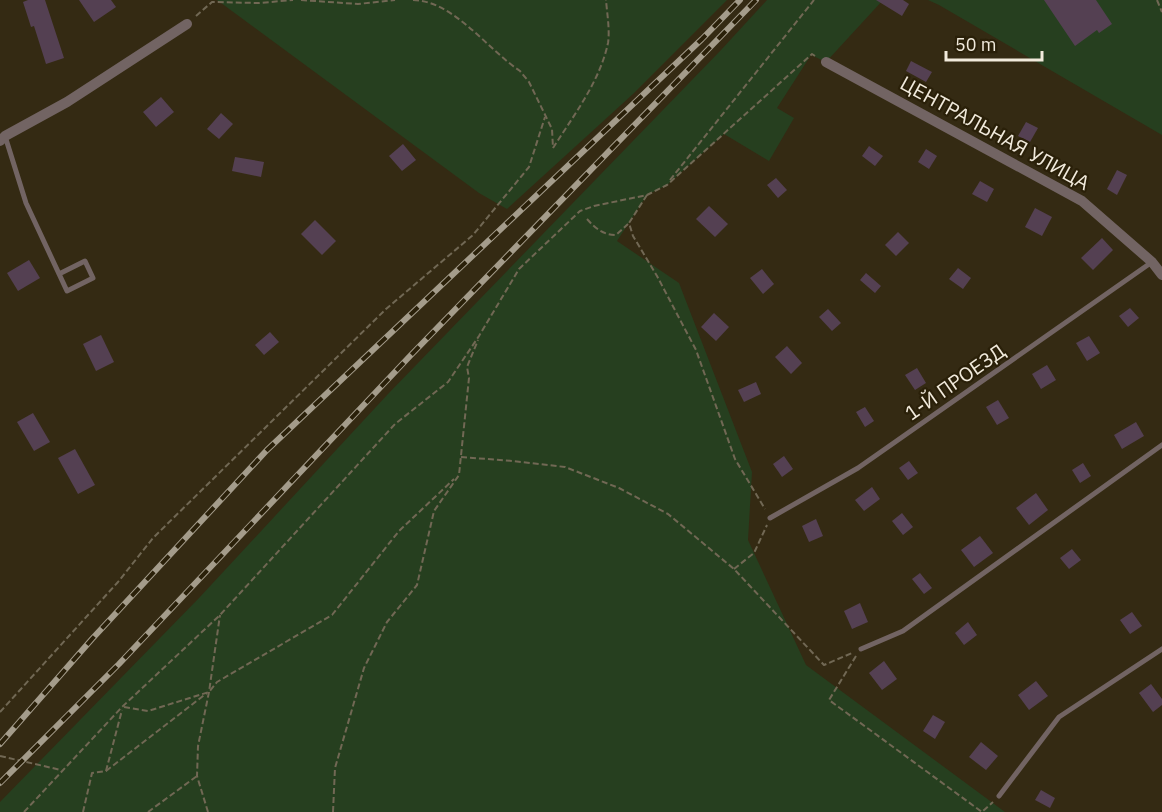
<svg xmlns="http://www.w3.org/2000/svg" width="1162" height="812" viewBox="0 0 1162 812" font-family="'IBM Plex Sans',sans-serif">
<rect width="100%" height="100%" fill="#342a13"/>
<!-- green -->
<g fill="#263f1f">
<path d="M 217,0 L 727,0 L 633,94 L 507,209 L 479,193 Z"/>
<path d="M 767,0 L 883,0 L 826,62 L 811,55 L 777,108 L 794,118 L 769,161 L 724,134 L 667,185 L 647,195 L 617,241 L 679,283 L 752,472 L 748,540 L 806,665 L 1005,812 L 0,812 L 0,802 L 199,598 L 388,394 L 721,50 Z"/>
<path d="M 928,0 L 1162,0 L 1162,135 L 939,5 Z"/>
</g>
<!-- building -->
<g fill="#544052">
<path d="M 28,0 L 45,0 L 64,58 L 46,64 L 34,26 L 31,27 L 23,2 Z"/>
<path d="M 79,0 L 111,0 L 116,7 L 94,22 Z"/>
<path d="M 876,0 L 903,0 L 909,4 L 902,16 Z"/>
<path d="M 1044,0 L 1096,0 L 1112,24 L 1099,33 L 1097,30 L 1075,46 Z"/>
<path d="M 911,61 L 932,72 L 926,82 L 906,71 Z"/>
<path d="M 161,97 L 174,112 L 156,127 L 143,112 Z"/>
<path d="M 221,113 L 233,124 L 219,139 L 207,129 Z"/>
<path d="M 1026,122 L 1038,128 L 1030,142 L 1018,136 Z"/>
<path d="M 403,144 L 416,160 L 402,171 L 389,156 Z"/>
<path d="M 869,146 L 883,156 L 875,166 L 862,156 Z"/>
<path d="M 926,149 L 937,156 L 929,169 L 918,162 Z"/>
<path d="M 235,157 L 264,162 L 261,177 L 232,171 Z"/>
<path d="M 1117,170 L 1127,175 L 1117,195 L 1107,189 Z"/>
<path d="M 776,178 L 787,190 L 778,198 L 767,185 Z"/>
<path d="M 980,181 L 994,189 L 987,202 L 972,194 Z"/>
<path d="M 709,206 L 728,224 L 715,237 L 696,219 Z"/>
<path d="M 1035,208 L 1052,217 L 1042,236 L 1025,227 Z"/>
<path d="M 315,220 L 336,241 L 322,255 L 301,234 Z"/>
<path d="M 898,232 L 909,243 L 896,256 L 885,245 Z"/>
<path d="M 1102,238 L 1113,250 L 1093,270 L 1081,258 Z"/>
<path d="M 29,260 L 40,278 L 18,291 L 7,273 Z"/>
<path d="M 958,268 L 971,278 L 963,289 L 949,279 Z"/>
<path d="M 762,269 L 774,284 L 763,294 L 750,278 Z"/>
<path d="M 866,273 L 881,286 L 875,293 L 860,280 Z"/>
<path d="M 1130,308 L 1139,318 L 1128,327 L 1119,316 Z"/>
<path d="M 828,309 L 841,323 L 832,331 L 819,317 Z"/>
<path d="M 714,313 L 729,327 L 716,341 L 701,327 Z"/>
<path d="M 270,332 L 279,342 L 264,355 L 255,345 Z"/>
<path d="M 101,335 L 114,362 L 96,371 L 83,344 Z"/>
<path d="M 1089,336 L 1100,353 L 1087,361 L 1076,343 Z"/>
<path d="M 787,346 L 802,363 L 791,374 L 775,357 Z"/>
<path d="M 1047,365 L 1056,380 L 1041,389 L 1032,374 Z"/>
<path d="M 917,368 L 926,383 L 915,390 L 905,375 Z"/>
<path d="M 756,382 L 761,394 L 744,402 L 738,390 Z"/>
<path d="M 998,400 L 1009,418 L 997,425 L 986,407 Z"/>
<path d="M 865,407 L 874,421 L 865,427 L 856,412 Z"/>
<path d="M 33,413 L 50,442 L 34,451 L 17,422 Z"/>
<path d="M 1136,422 L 1144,436 L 1122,449 L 1114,435 Z"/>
<path d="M 75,449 L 95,485 L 78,494 L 58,458 Z"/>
<path d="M 784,456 L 793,469 L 782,477 L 773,464 Z"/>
<path d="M 909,461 L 918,473 L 908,480 L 899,468 Z"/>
<path d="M 1083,463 L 1091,476 L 1080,483 L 1072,470 Z"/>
<path d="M 872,487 L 880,499 L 864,511 L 855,500 Z"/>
<path d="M 1036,493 L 1048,510 L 1029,525 L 1016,508 Z"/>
<path d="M 902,513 L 913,527 L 903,535 L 892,521 Z"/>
<path d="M 816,519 L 823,536 L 809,542 L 802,526 Z"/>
<path d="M 980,536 L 993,553 L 974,567 L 961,550 Z"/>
<path d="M 1072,549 L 1081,560 L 1069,569 L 1060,558 Z"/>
<path d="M 920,573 L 932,588 L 924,594 L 912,579 Z"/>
<path d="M 860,603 L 868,622 L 852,629 L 844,611 Z"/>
<path d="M 1132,612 L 1142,626 L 1130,634 L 1120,620 Z"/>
<path d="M 968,622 L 977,635 L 964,645 L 955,633 Z"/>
<path d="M 884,661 L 897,679 L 882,690 L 869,673 Z"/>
<path d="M 1036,681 L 1048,696 L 1029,710 L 1018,695 Z"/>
<path d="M 1151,684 L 1162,699 L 1162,705 L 1153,712 L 1139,693 Z"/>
<path d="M 933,715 L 945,722 L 935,739 L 923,731 Z"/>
<path d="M 981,742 L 998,756 L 986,770 L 969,757 Z"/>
<path d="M 1041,790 L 1055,798 L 1050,808 L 1035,800 Z"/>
</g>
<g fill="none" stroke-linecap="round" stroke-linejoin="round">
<!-- path -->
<g stroke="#716854" stroke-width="2" stroke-dasharray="6 3" stroke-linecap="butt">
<path d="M 301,0 L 358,4 L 395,0"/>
<path d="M 413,0 C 454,1 487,49 520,71 L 529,82 L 552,129 L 553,148"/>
<path d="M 1157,0 L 1162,12"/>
<path d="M 196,16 L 212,2 L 259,3 L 293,0"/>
<path d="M 553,148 C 574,115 600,81 608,43 C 610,30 607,13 606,0"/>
<path d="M 670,180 L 814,0"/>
<path d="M 647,195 L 629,223 L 633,236 L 657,276 L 696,350 L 735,459 L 765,509"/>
<path d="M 587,219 C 595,228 603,235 616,235 L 628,224"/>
<path d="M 461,457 L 513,461 L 565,467 L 619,488 L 668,514 L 734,569 L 824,665 L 852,653"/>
<path d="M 734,569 L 754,553 L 767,525"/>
<path d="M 856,656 L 829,700 L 982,812 L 993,802"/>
<path d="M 124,707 L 148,711 L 209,692 L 217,682 L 332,615 L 399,531 L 454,479"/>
<path d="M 0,712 L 118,582 L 153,538 L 386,309 L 473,235 L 529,167 L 545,117"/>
<path d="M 0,756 L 61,770"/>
<path d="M 106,771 L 207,693"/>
<path d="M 24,812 L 122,707 L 220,615 L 395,424 L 448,382 L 479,336 L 519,269 L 580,211 L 594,206 L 647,195 L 667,185 L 812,54 L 815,56"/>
<path d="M 83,812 L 92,773 L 106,771 L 122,710"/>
<path d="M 148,812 L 197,776"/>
<path d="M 208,812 L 197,776 L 198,746 L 209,692 L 220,615"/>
<path d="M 333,812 L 335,768 L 364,668 L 387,622 L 417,585 L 434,511 L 459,475 L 469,378 L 467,367 L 478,340"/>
</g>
<!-- lane -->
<g stroke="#726463" stroke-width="5">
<path d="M 5,136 L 26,203 L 67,291 L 93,278 L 85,261 L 59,274"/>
<path d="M 770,518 L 858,468 L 1152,262"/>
<path d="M 861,649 L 903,631 L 1162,445"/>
<path d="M 999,796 L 1059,717 L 1162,649"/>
</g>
<!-- street -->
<g stroke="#726463" stroke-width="10">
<path d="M 826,62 L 1082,201 L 1152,262 L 1162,275"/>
<path d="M 0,141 L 5,136 L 67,102 L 187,24"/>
</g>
<!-- rail casing -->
<g stroke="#a49c8b" stroke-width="6">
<g id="rail">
<path d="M 0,744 L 92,639 L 267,450 L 702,39 L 740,0"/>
<path d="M 0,783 L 119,664 L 410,356 L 756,0"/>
</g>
</g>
<!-- rail -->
<use href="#rail" stroke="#2a2009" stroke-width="4" stroke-dasharray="11" stroke-linecap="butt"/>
</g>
<g text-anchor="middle" stroke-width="4.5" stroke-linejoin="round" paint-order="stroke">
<!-- street labels -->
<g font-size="20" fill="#f1eadc" stroke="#2a2009">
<text transform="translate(995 133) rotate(29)" y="7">ЦЕНТРАЛЬНАЯ УЛИЦА</text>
<text transform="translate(955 382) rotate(-35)" y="7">1-Й ПРОЕЗД</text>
</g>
</g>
<!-- scale -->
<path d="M946 51v9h96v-9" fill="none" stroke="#f1eadc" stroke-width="3"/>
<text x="955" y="51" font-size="18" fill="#f1eadc" stroke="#2a2009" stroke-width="4.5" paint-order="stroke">50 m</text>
</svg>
